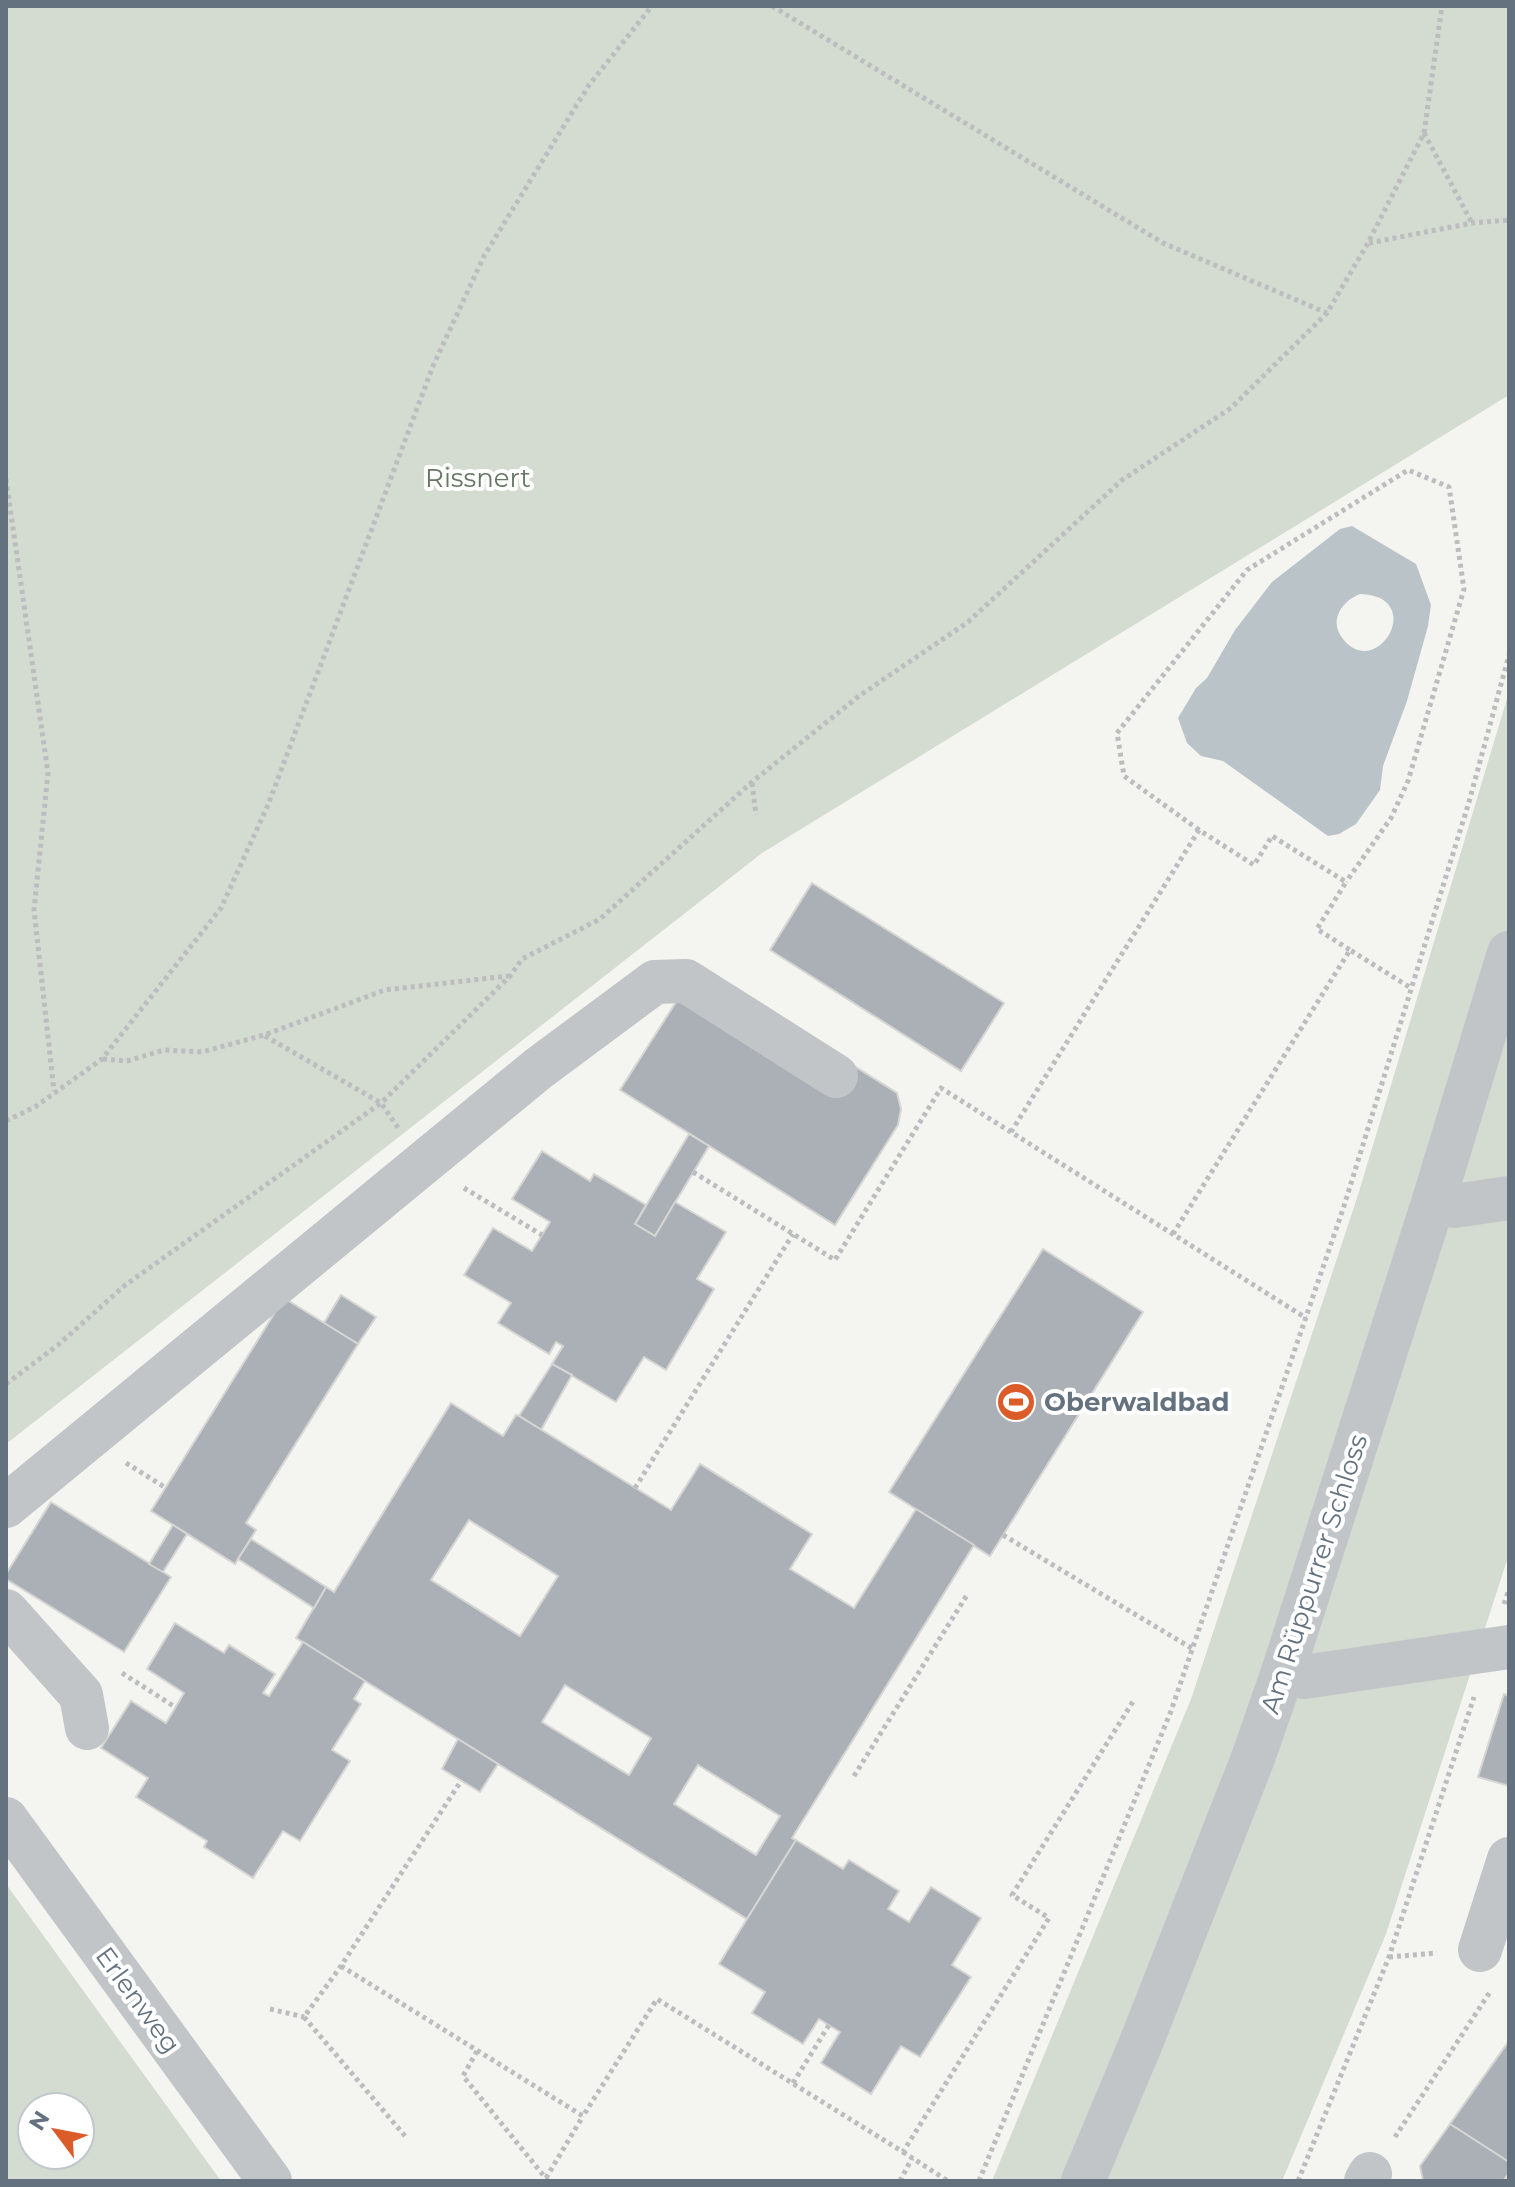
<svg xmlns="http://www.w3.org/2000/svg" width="1515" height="2187" viewBox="0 0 1515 2187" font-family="Montserrat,sans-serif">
<rect width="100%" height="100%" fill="#f4f4f0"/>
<!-- green -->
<g fill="#d4dbd1" fill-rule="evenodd">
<path d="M 6,6 L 1509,6 L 1509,395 L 762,853 L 6,1444 Z"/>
<path d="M 1509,692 L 1509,1554 L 1386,1934 L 1282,2181 L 992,2181 L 1191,1699 L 1358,1195 Z"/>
<path d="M 6,1884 L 221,2181 L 6,2181 ZM 32,2107 L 80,2107 L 80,2155 L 32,2155 Z"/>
</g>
<!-- water -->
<path fill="#bac4c8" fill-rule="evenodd" d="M 1352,526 L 1416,564 L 1431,605 L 1428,626 L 1407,701 L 1383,766 L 1380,790 L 1356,824 L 1339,834 L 1328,836 L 1223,761 L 1201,756 L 1187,743 L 1178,718 L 1196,688 L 1207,678 L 1235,630 L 1272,582 L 1340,529 ZM 1360,594 C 1428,596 1377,682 1343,639 C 1328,621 1342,601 1360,594 Z"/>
<!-- building -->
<g fill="#aab0b6" stroke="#d5d5d3" stroke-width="2" fill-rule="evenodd">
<path d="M 812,883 L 1004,1003 L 961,1071 L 770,950 Z"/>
<path d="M 678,999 L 846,1061 L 897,1093 L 901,1109 L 898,1125 L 835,1225 L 620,1090 Z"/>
<path d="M 689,1134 L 709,1146 L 655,1236 L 635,1224 Z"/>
<path d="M 542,1151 L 590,1181 L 594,1174 L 646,1205 L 635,1224 L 655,1236 L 675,1202 L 726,1232 L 697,1279 L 714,1289 L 666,1370 L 644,1357 L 616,1402 L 552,1364 L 563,1346 L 556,1342 L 549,1354 L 498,1323 L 511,1303 L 464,1275 L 493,1228 L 532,1251 L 550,1222 L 512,1199 Z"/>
<path d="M 1043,1249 L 1143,1312 L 990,1556 L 889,1492 Z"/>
<path d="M 341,1295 L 376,1317 L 358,1344 L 324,1323 Z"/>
<path d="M 284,1298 L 358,1344 L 246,1523 L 256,1530 L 235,1564 L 151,1511 Z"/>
<path d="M 552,1364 L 572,1375 L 541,1430 L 519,1416 Z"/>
<path d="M 451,1403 L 503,1436 L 516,1415 L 519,1416 L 671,1510 L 700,1464 L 812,1534 L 790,1569 L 854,1608 L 916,1509 L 974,1545 L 792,1838 L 796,1840 L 747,1919 L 296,1638 L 326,1587 L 334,1592 ZM 469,1520 L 558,1576 L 520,1636 L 431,1580 ZM 565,1685 L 651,1738 L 629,1775 L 542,1722 ZM 698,1765 L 780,1816 L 756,1855 L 674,1804 Z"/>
<path d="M 51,1502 L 171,1577 L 124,1652 L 6,1579 L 6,1574 Z"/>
<path d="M 173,1525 L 187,1534 L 163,1572 L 149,1564 Z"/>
<path d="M 251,1539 L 326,1587 L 314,1608 L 238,1559 Z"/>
<path d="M 175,1623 L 224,1653 L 229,1645 L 275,1674 L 263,1693 L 269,1696 L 303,1642 L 365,1681 L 354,1699 L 361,1704 L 332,1750 L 350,1761 L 300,1841 L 283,1831 L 253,1878 L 204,1847 L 207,1841 L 136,1797 L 148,1778 L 101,1748 L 131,1701 L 166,1723 L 184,1693 L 147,1669 Z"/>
<path d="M 1504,1694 L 1509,1696 L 1509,1786 L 1478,1777 Z"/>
<path d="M 458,1739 L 498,1764 L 480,1792 L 442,1769 Z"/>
<path d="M 796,1840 L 843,1869 L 849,1860 L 899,1891 L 888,1909 L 909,1922 L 931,1887 L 981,1918 L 952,1965 L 971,1977 L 920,2057 L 901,2046 L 871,2094 L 821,2063 L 840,2032 L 819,2019 L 803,2044 L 752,2013 L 765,1992 L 719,1964 Z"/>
<path d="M 1509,2041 L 1509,2162 L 1450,2124 Z"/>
<path d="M 1450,2124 L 1509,2162 L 1509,2173 L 1503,2181 L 1423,2181 L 1420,2166 Z"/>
</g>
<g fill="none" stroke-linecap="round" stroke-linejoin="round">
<!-- path -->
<g stroke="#bbbdbf" stroke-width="5" stroke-dasharray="4 4" stroke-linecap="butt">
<path d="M 772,6 L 1163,243 L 1327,313"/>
<path d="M 1424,133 L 1472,223"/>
<path d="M 1369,243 L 1472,223 L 1509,220"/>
<path d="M 6,479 L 48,773 L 34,910 L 54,1091"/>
<path d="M 752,783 L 756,815"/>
<path d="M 1199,830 L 1124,776 L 1117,733 L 1247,570 L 1408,470 L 1449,487 L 1464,589 L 1408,781 L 1391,818 L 1346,882"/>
<path d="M 265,1036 L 381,1103 L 399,1129"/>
<path d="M 103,1059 L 127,1061 L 164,1050 L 202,1052 L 264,1035 L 385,990 L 508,976"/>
<path d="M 6,1121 L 35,1107 L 102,1059 L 221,908 L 268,805 L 433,366 L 484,256 L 589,85 L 652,6"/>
<path d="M 1011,1132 L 1199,830 L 1254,865 L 1272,836 L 1346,882 L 1317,929 L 1350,950"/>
<path d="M 693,1172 L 835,1260 L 941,1088 L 1306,1318"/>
<path d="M 464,1188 L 542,1235"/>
<path d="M 1173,1234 L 1350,950 L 1411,988"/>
<path d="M 6,1384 L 58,1345 L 124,1286 L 381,1103 L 510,976 L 522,959 L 600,919 L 752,782 L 859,696 L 968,622 L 1122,480 L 1231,408 L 1327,313 L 1368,243 L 1424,133 L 1442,6"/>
<path d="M 126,1463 L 166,1488"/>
<path d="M 635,1488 L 793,1234"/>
<path d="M 1003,1535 L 1193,1649"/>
<path d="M 1504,1604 L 1509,1589"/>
<path d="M 122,1673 L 175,1707"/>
<path d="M 854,1776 L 967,1595"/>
<path d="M 1389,1957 L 1437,1953"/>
<path d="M 341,1966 L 583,2116 L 657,1999 L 903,2152 L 1049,1918 L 1012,1895 L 1134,1700"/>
<path d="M 270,2009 L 304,2017"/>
<path d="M 477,2051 L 463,2076 L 548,2181"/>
<path d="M 793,2083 L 829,2025"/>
<path d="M 405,2136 L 304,2017 L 341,1966 L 461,1781"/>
<path d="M 1395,2137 L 1490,1992"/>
<path d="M 903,2152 L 948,2181"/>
<path d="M 546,2178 L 583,2116"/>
<path d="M 900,2181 L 912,2158"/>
<path d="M 979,2181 L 1171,1711 L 1344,1206 L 1469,802 L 1509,655"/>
<path d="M 1298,2181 L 1389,1957 L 1474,1697"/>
</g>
<!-- minor -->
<g stroke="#c2c5c8" stroke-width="44">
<path d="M 1434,1200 L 1454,1206 L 1509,1198"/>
<path d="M 6,1506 L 539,1068 L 655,982 L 686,981 L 836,1076"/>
<path d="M 6,1611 L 81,1695 L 87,1728"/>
<path d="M 1284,1669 L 1304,1677 L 1509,1647"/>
<path d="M 6,1819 L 270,2181"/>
<path d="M 1480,1950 L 1509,1859"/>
<path d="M 1083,2181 L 1141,2043 L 1253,1758 L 1284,1669 L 1434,1200 L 1509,953"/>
<path d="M 1366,2181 L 1370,2174"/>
</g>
</g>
<!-- icons -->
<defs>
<g id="stadium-disc" transform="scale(2)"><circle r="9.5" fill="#db5c29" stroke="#fff"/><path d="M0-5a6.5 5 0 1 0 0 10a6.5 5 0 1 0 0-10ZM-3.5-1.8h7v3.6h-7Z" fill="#fff"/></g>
</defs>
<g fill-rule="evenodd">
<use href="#stadium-disc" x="1016" y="1402"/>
</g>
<g text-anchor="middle" stroke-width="8" stroke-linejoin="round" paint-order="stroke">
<!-- park labels -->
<g font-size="26" fill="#667763" stroke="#fff">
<text x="478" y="487">Rissnert</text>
</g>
<!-- poi labels -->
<g font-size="26" font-weight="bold" fill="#647280" stroke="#fff" text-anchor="start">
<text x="1044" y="1411">Oberwaldbad</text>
</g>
<!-- street labels -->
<g font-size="26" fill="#647280" stroke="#fff">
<text transform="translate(1314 1574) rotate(-72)" y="9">Am Rüppurrer Schloss</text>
<text transform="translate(138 2000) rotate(54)" y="9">Erlenweg</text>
</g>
</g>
<!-- border -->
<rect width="1515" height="2187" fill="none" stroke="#647280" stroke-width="16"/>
<!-- north arrow -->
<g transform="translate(56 2131) rotate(302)"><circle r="38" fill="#ffffff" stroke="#c1c7cc" stroke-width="2"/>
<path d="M0-6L14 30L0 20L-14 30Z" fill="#db5c29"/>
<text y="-12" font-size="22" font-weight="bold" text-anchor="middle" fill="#647280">N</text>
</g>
</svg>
